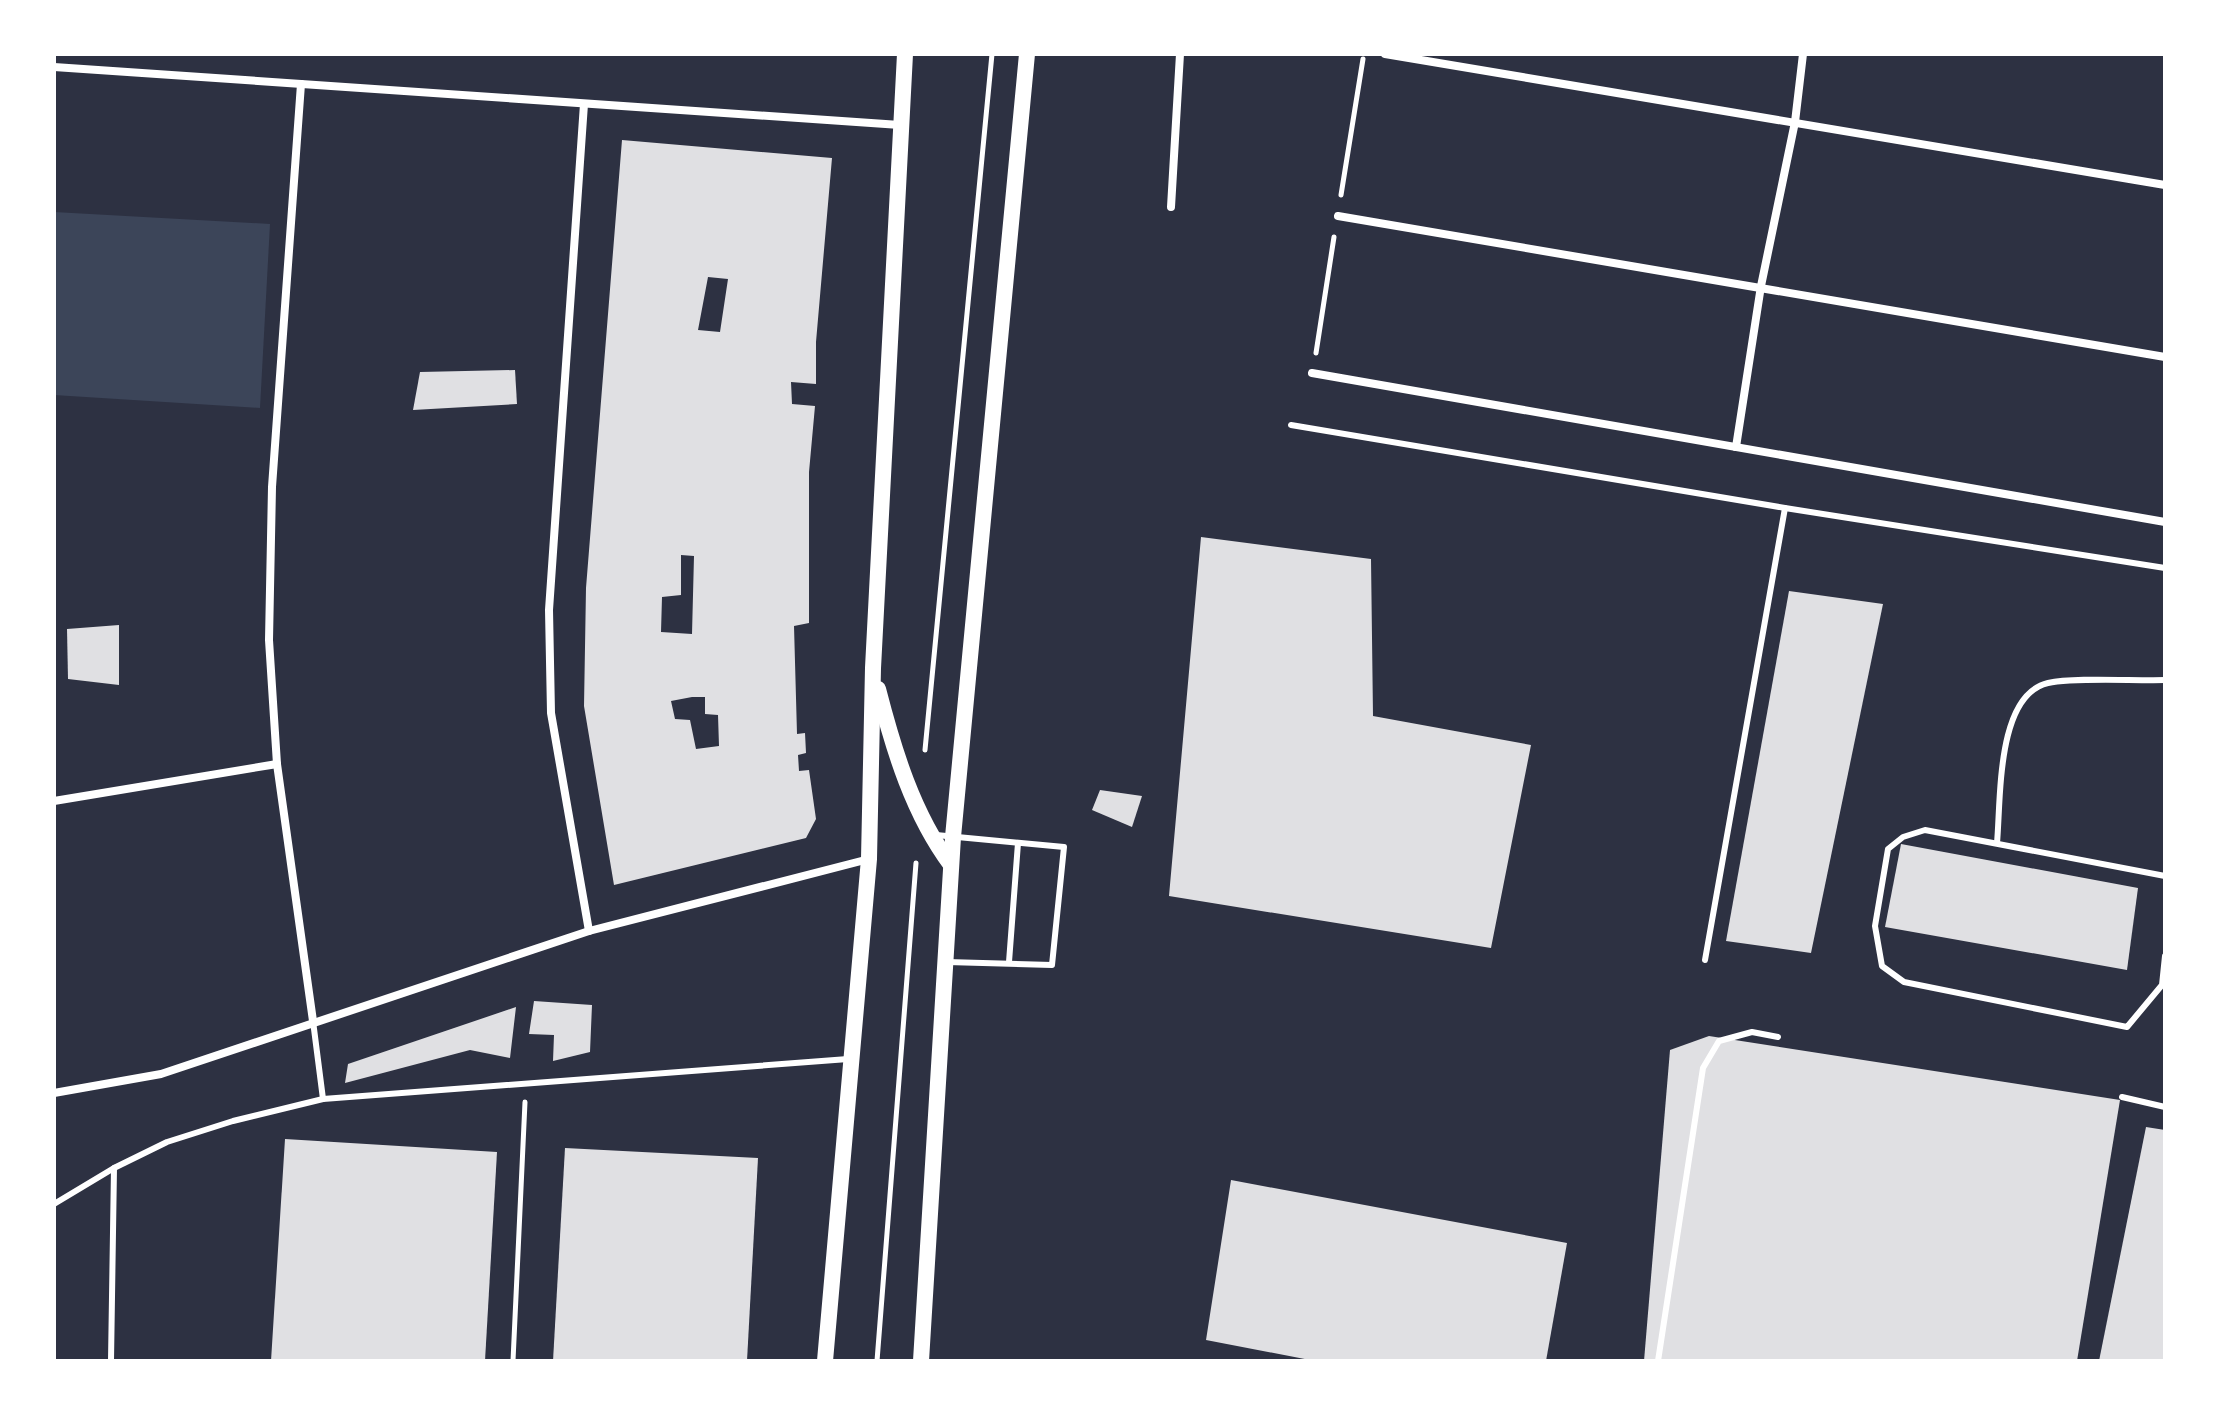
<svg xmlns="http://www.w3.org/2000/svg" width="2219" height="1415" viewBox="0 0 2219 1415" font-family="'Public Sans',sans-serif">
<rect width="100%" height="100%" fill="#2d3142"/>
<!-- green -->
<path fill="#3c4559" d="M 54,212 L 270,224 L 260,408 L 54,395 Z"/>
<!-- building -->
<g fill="#e0e0e3" fill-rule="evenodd">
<path d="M 622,140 L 832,158 L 816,342 L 816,384 L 791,382 L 792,404 L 815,406 L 809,472 L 809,623 L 794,626 L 797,734 L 805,733 L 806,753 L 798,755 L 799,771 L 809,770 L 816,819 L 806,838 L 614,885 L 584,706 L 586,588 ZM 708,277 L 728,279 L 720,332 L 698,330 ZM 681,555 L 694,556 L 692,634 L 661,632 L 662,597 L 681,595 ZM 692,697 L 705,697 L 705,714 L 718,715 L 719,746 L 696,749 L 690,720 L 675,719 L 671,701 Z"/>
<path d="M 515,370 L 517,404 L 413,410 L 420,372 Z"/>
<path d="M 1201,537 L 1371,559 L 1373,716 L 1531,745 L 1491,948 L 1169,896 Z"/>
<path d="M 1789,591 L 1883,604 L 1811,953 L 1726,941 Z"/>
<path d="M 119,625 L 119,685 L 68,679 L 67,629 Z"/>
<path d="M 1100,790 L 1142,796 L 1132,827 L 1092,810 Z"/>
<path d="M 1901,844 L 2138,888 L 2127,970 L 1885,927 Z"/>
<path d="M 534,1001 L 592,1005 L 590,1052 L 553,1061 L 554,1035 L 529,1034 Z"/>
<path d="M 516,1007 L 510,1058 L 470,1050 L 345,1083 L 348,1064 Z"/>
<path d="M 1709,1036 L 2120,1100 L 2077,1361 L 1644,1361 L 1670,1050 Z"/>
<path d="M 2146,1127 L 2165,1130 L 2165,1361 L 2099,1361 Z"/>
<path d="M 285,1139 L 497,1152 L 485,1361 L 271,1361 Z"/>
<path d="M 565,1148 L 758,1158 L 747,1361 L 553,1361 Z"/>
<path d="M 1231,1180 L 1567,1243 L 1546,1361 L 1315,1361 L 1206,1340 Z"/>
</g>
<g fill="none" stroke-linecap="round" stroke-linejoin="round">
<!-- path -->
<g stroke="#fff" stroke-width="5">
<path d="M 1341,195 L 1363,59"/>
<path d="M 1316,353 L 1334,237"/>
<path d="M 925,750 L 992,54"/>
<path d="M 513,1361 L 525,1102"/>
<path d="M 877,1361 L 916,863"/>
</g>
<!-- service -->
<g stroke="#fff" stroke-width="6">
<path d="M 1291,425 L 1785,508"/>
<path d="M 936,835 L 1064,847 L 1052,965 L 947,962"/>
<path d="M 1997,843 C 2001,800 1996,695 2048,683 C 2074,677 2135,681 2165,680"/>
<path d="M 2165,876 L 1925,830 L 1903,837 L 1888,849 L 1875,926 L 1882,966 L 1904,982 L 2127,1027 L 2162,985 L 2165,956"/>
<path d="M 1705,960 L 1785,508 L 2165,568"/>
<path d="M 1009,962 L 1018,843"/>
<path d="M 313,1021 L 323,1099"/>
<path d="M 2122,1097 L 2165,1107"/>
<path d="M 54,1204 L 114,1168"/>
<path d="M 111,1361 L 114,1168 L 167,1142 L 233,1121 L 323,1099 L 848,1059"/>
<path d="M 1658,1361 L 1703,1068 L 1719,1041 L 1752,1032 L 1778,1037"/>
</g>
<!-- minor -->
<g stroke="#fff" stroke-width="8">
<path d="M 1385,54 L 2165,185"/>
<path d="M 54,67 L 900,125"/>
<path d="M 301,84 L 272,487 L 269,640 L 277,764 L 313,1021"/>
<path d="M 584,104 L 549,610 L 551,713 L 589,931"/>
<path d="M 1171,207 L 1180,54"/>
<path d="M 1338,216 L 2165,357"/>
<path d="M 1312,373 L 2165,522"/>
<path d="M 1736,447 L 1761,286 L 1795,122 L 1803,54"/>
<path d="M 54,801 L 277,764"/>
<path d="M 54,1093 L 161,1074 L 589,931 L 869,859"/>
</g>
<!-- secondary -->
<g stroke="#fff" stroke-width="16">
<path d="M 878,689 C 894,751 913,814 951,865"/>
<path d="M 825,1361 L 869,859 L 873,668 L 905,54"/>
<path d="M 921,1361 L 953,837 L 1027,54"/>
</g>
</g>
<!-- border -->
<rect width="2219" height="1415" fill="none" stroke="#ffffff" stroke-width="112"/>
</svg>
